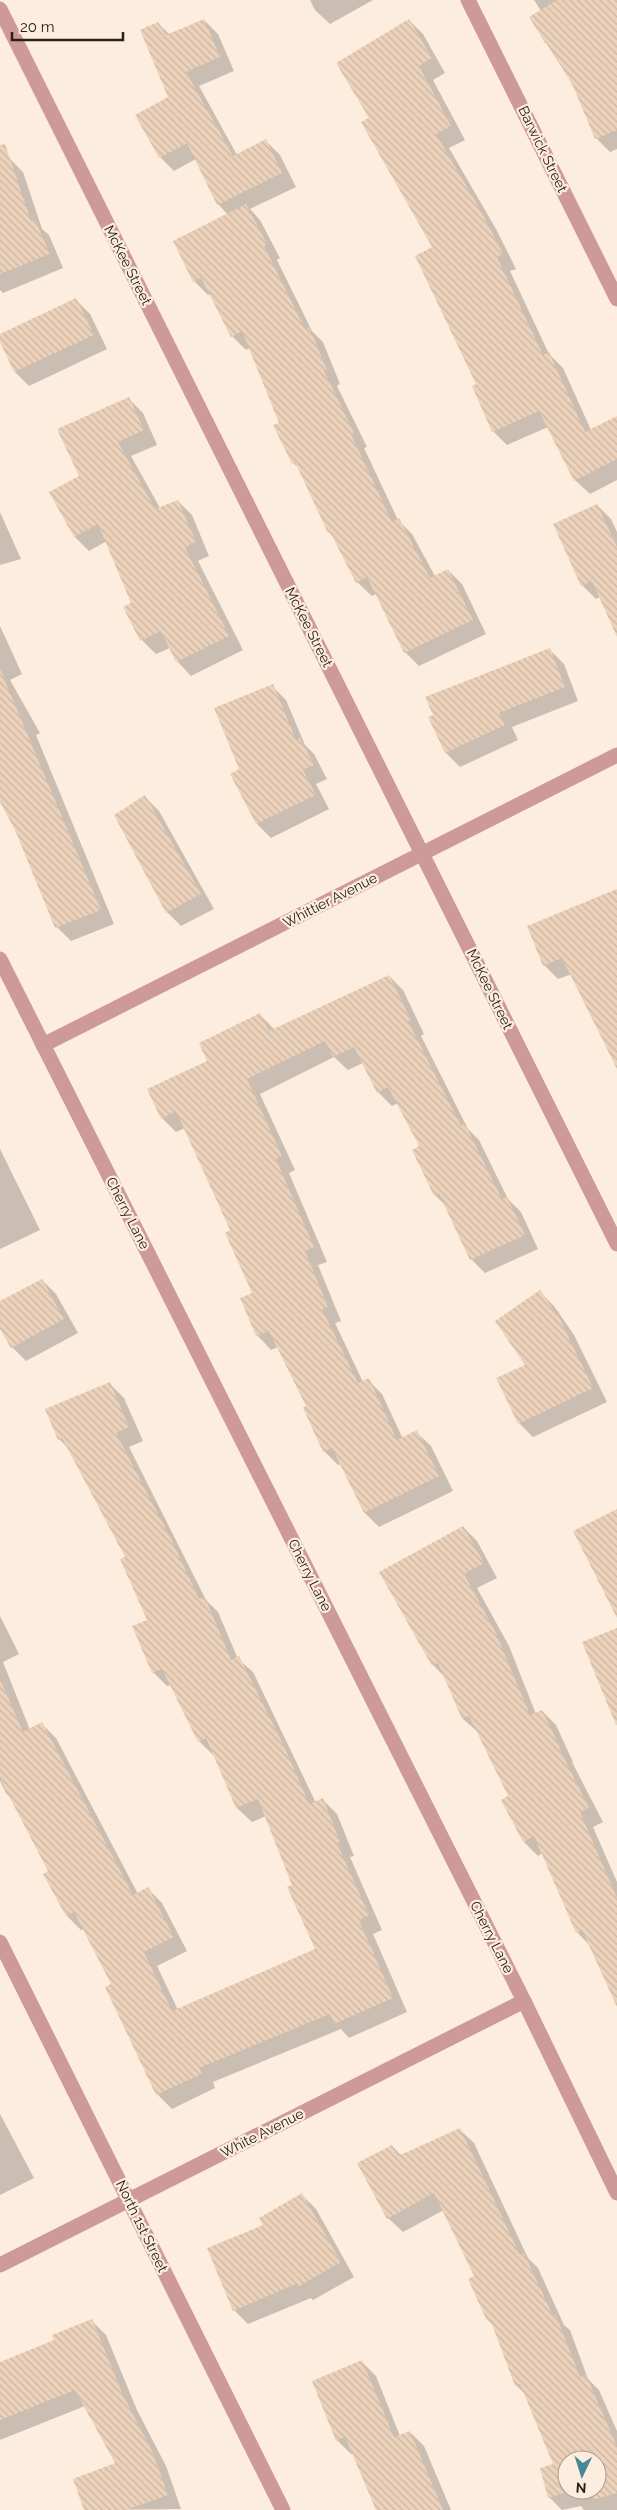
<svg xmlns="http://www.w3.org/2000/svg" width="617" height="2510" viewBox="0 0 617 2510" font-family="Raleway,sans-serif">
<defs>
<pattern id="building-back-hatch" width="6" height="6" patternUnits="userSpaceOnUse" patternTransform="scale(1.25)"><rect width="6" height="6" fill="#edd2bb"/><path d="M-1 5l2 2M0 0l6 6M5-1l2 2" fill="none" stroke="#cbb4a0"/></pattern>
</defs>
<rect width="100%" height="100%" fill="#fdeddf"/>
<!-- shadow -->
<g fill="#0003" fill-rule="evenodd">
<path d="M 310,0 L 373,0 L 330,24 L 315,10 Z"/>
<path d="M 534,0 L 617,0 L 617,149 L 610,152 L 596,138 L 574,86 L 530,18 L 541,11 Z"/>
<path d="M 204,20 L 218,34 L 234,71 L 199,86 L 237,155 L 266,141 L 280,155 L 296,187 L 250,209 L 260,220 L 280,258 L 277,260 L 312,331 L 323,342 L 340,384 L 337,386 L 367,447 L 364,448 L 398,520 L 412,534 L 435,576 L 448,570 L 462,584 L 486,634 L 419,666 L 405,652 L 377,593 L 372,596 L 357,582 L 334,538 L 329,532 L 300,469 L 293,463 L 280,423 L 250,348 L 246,350 L 232,336 L 211,294 L 208,295 L 194,281 L 228,215 L 218,204 L 196,159 L 174,171 L 160,157 L 170,98 L 158,23 L 170,35 Z"/>
<path d="M 409,20 L 423,34 L 445,73 L 433,80 L 465,140 L 449,148 L 496,229 L 516,269 L 510,271 L 549,354 L 563,368 L 591,430 L 617,424 L 617,480 L 590,494 L 575,480 L 548,427 L 507,445 L 493,431 L 433,248 L 371,118 Z"/>
<path d="M 9,158 L 23,172 L 42,229 L 49,235 L 63,268 L 3,293 L 0,290 L 0,161 Z"/>
<path d="M 76,300 L 90,314 L 107,349 L 29,386 L 15,372 L 0,335 Z"/>
<path d="M 129,399 L 143,413 L 157,445 L 131,456 L 160,508 L 178,501 L 192,515 L 209,556 L 198,561 L 243,650 L 191,676 L 177,661 L 170,648 L 156,654 L 142,640 L 125,607 L 132,603 L 107,541 L 89,551 L 75,537 L 51,493 L 80,477 Z"/>
<path d="M 597,505 L 611,519 L 617,532 L 617,634 L 601,597 L 596,599 L 582,585 Z"/>
<path d="M 0,512 L 21,559 L 0,565 Z"/>
<path d="M 0,626 L 22,674 L 10,680 L 40,733 L 36,735 L 114,924 L 71,941 L 57,927 L 16,829 L 0,799 Z"/>
<path d="M 550,650 L 564,664 L 578,701 L 512,727 L 518,740 L 460,767 L 446,753 L 430,718 Z"/>
<path d="M 272,686 L 286,700 L 305,745 L 314,754 L 327,779 L 316,784 L 329,809 L 271,838 L 257,824 L 232,774 L 241,770 Z"/>
<path d="M 145,797 L 159,811 L 214,909 L 181,926 L 167,912 Z"/>
<path d="M 529,927 L 617,948 L 617,1062 L 572,974 L 558,979 L 544,965 Z"/>
<path d="M 389,976 L 403,990 L 424,1034 L 421,1036 L 468,1129 L 479,1140 L 508,1199 L 521,1212 L 538,1249 L 485,1273 L 471,1259 L 446,1206 L 436,1196 L 414,1150 L 420,1147 L 398,1103 L 392,1106 L 378,1092 L 363,1063 L 348,1070 L 334,1057 L 260,1094 L 295,1170 L 289,1173 L 327,1262 L 318,1265 L 341,1321 L 335,1323 L 363,1382 L 368,1380 L 382,1394 L 403,1439 L 416,1432 L 431,1446 L 453,1491 L 379,1527 L 365,1513 L 341,1464 L 338,1465 L 324,1451 L 307,1407 L 278,1347 L 271,1350 L 257,1335 L 253,1294 L 232,1231 L 185,1128 L 176,1132 L 162,1118 L 209,1061 L 260,1015 L 275,1030 Z"/>
<path d="M 0,1149 L 40,1230 L 0,1249 Z"/>
<path d="M 42,1280 L 56,1294 L 78,1333 L 26,1361 L 12,1347 L 0,1326 L 0,1303 Z"/>
<path d="M 540,1292 L 554,1306 L 574,1335 L 607,1402 L 533,1437 L 519,1423 Z"/>
<path d="M 110,1384 L 124,1398 L 143,1441 L 129,1447 L 206,1600 L 218,1612 L 238,1659 L 253,1672 L 316,1803 L 323,1800 L 337,1814 L 354,1856 L 350,1857 L 382,1930 L 373,1934 L 407,2012 L 349,2038 L 341,2029 L 213,2082 L 215,2088 L 172,2109 L 158,2095 L 106,1988 L 113,1985 L 84,1929 L 81,1930 L 67,1916 L 45,1874 L 49,1872 L 12,1800 L 6,1793 L 0,1781 L 0,1616 L 19,1654 L 3,1662 L 30,1730 L 42,1724 L 56,1738 L 138,1894 L 148,1889 L 162,1903 L 187,1951 L 157,1966 L 178,2010 L 317,1950 L 266,1816 L 252,1822 L 237,1808 L 215,1754 L 213,1755 L 199,1741 L 171,1685 L 167,1686 L 153,1672 L 149,1621 L 126,1557 L 70,1450 L 59,1439 Z"/>
<path d="M 463,1527 L 477,1541 L 497,1578 L 477,1588 L 509,1646 L 536,1714 L 542,1711 L 556,1725 L 573,1762 L 572,1762 L 603,1822 L 593,1827 L 617,1882 L 617,2005 L 590,1946 L 577,1932 L 543,1853 L 538,1856 L 524,1842 L 502,1801 L 510,1797 L 478,1732 L 463,1719 L 446,1678 L 433,1665 Z"/>
<path d="M 0,2114 L 34,2178 L 0,2195 Z"/>
<path d="M 459,2129 L 474,2143 L 528,2258 L 538,2268 L 564,2325 L 570,2330 L 588,2379 L 599,2390 L 617,2431 L 617,2510 L 584,2510 L 581,2506 L 562,2510 L 549,2497 L 555,2465 L 525,2394 L 516,2385 L 494,2326 L 488,2320 L 475,2277 L 444,2210 L 403,2232 L 388,2218 L 392,2146 L 402,2156 ZM 567,2460 L 597,2460 L 597,2490 L 567,2490 Z"/>
<path d="M 302,2195 L 316,2209 L 354,2277 L 313,2300 L 311,2298 L 248,2324 L 234,2310 L 265,2226 Z"/>
<path d="M 92,2321 L 106,2335 L 137,2410 L 166,2466 L 181,2509 L 86,2510 L 117,2464 L 85,2406 L 0,2440 L 0,2363 L 56,2341 Z"/>
<path d="M 362,2362 L 376,2376 L 400,2436 L 410,2432 L 424,2446 L 451,2510 L 377,2510 L 354,2453 L 351,2454 L 337,2440 Z"/>
</g>
<!-- building -->
<g fill="url(#building-back-hatch)">
<path d="M 557,0 L 617,0 L 617,130 L 595,139 L 573,86 L 547,42 L 545,43 L 529,17 Z"/>
<path d="M 204,19 L 220,57 L 186,72 L 233,156 L 266,139 L 282,173 L 217,205 L 187,143 L 159,158 L 135,115 L 168,97 L 140,30 L 158,22 L 166,35 Z"/>
<path d="M 409,19 L 432,58 L 419,66 L 451,126 L 436,134 L 482,213 L 503,254 L 497,257 L 543,355 L 549,352 L 585,432 L 617,416 L 617,459 L 574,481 L 539,411 L 492,432 L 472,386 L 476,384 L 415,256 L 432,247 L 361,122 L 369,118 L 336,63 Z"/>
<path d="M 5,144 L 31,221 L 35,220 L 50,254 L 0,274 L 0,145 Z"/>
<path d="M 246,204 L 267,244 L 264,246 L 305,329 L 309,327 L 327,370 L 324,371 L 354,433 L 351,434 L 392,522 L 399,518 L 430,578 L 448,569 L 473,620 L 404,653 L 367,577 L 356,583 L 330,532 L 328,533 L 295,462 L 292,464 L 273,425 L 279,423 L 242,331 L 231,337 L 201,278 L 193,282 L 173,241 Z"/>
<path d="M 76,298 L 94,335 L 14,372 L 0,342 L 0,334 Z"/>
<path d="M 129,397 L 144,430 L 118,442 L 155,509 L 178,500 L 196,542 L 185,547 L 229,636 L 176,662 L 161,631 L 140,641 L 123,607 L 131,603 L 98,524 L 74,537 L 49,492 L 79,476 L 57,429 Z"/>
<path d="M 597,504 L 617,547 L 617,637 L 592,581 L 581,586 L 553,524 Z"/>
<path d="M 550,648 L 565,687 L 499,713 L 505,725 L 445,753 L 428,717 L 433,715 L 425,697 Z"/>
<path d="M 0,669 L 101,910 L 55,928 L 15,830 L 0,802 Z"/>
<path d="M 273,684 L 296,740 L 300,738 L 314,765 L 303,770 L 316,795 L 256,824 L 230,774 L 239,769 L 214,708 Z"/>
<path d="M 145,795 L 201,894 L 166,913 L 114,815 Z"/>
<path d="M 617,889 L 617,1069 L 562,958 L 543,966 L 527,926 Z"/>
<path d="M 389,975 L 411,1020 L 408,1021 L 461,1126 L 465,1124 L 502,1199 L 507,1197 L 525,1235 L 470,1260 L 439,1194 L 434,1196 L 412,1150 L 419,1146 L 388,1087 L 377,1093 L 354,1047 L 333,1057 L 325,1041 L 247,1079 L 282,1156 L 276,1159 L 314,1247 L 305,1251 L 328,1307 L 322,1309 L 358,1383 L 369,1378 L 397,1440 L 417,1430 L 439,1476 L 364,1513 L 332,1448 L 323,1452 L 303,1408 L 306,1406 L 269,1331 L 256,1336 L 240,1298 L 252,1293 L 225,1233 L 230,1230 L 176,1111 L 161,1119 L 147,1089 L 207,1061 L 199,1043 L 260,1013 L 269,1031 Z"/>
<path d="M 42,1279 L 64,1319 L 11,1348 L 0,1329 L 0,1301 Z"/>
<path d="M 540,1290 L 560,1319 L 593,1388 L 518,1424 L 496,1378 L 525,1365 L 495,1321 Z"/>
<path d="M 110,1382 L 129,1427 L 116,1433 L 172,1541 L 199,1599 L 205,1597 L 231,1660 L 239,1656 L 285,1748 L 309,1804 L 323,1798 L 340,1842 L 337,1843 L 369,1915 L 359,1920 L 393,1998 L 334,2024 L 330,2014 L 199,2068 L 202,2074 L 156,2095 L 105,1987 L 111,1984 L 74,1912 L 66,1916 L 43,1874 L 48,1871 L 0,1779 L 0,1679 L 23,1732 L 42,1722 L 133,1895 L 148,1887 L 174,1937 L 144,1952 L 172,2011 L 315,1949 L 287,1887 L 292,1885 L 258,1799 L 236,1808 L 206,1738 L 198,1742 L 162,1669 L 152,1673 L 132,1626 L 147,1620 L 120,1559 L 125,1557 L 62,1438 L 58,1440 L 45,1409 Z"/>
<path d="M 617,1509 L 617,1618 L 573,1531 Z"/>
<path d="M 463,1526 L 484,1563 L 464,1574 L 495,1631 L 530,1715 L 542,1710 L 560,1747 L 559,1748 L 589,1808 L 580,1812 L 617,1898 L 617,2007 L 582,1930 L 576,1933 L 534,1836 L 523,1842 L 501,1800 L 508,1796 L 469,1716 L 462,1719 L 438,1663 L 432,1666 L 379,1572 Z"/>
<path d="M 617,1628 L 617,1725 L 616,1725 L 582,1642 Z"/>
<path d="M 460,2128 L 520,2255 L 524,2253 L 553,2316 L 556,2315 L 580,2377 L 586,2375 L 617,2447 L 617,2493 L 593,2500 L 590,2490 L 597,2490 L 597,2460 L 567,2460 L 567,2490 L 573,2490 L 548,2498 L 540,2468 L 553,2464 L 520,2384 L 515,2386 L 490,2319 L 487,2321 L 468,2279 L 474,2276 L 434,2193 L 387,2219 L 357,2163 L 392,2145 L 398,2156 Z"/>
<path d="M 302,2193 L 341,2262 L 298,2287 L 296,2284 L 233,2311 L 207,2248 L 263,2225 L 259,2218 Z"/>
<path d="M 92,2319 L 123,2395 L 152,2451 L 168,2495 L 126,2510 L 84,2510 L 73,2479 L 115,2463 L 75,2390 L 0,2420 L 0,2362 L 54,2340 L 52,2335 Z"/>
<path d="M 362,2360 L 394,2437 L 410,2431 L 443,2510 L 376,2510 L 345,2437 L 336,2441 L 312,2381 Z"/>
</g>
<g fill="none" stroke-linecap="round" stroke-linejoin="round">
<!-- minor -->
<g stroke="#ce9a97" stroke-width="15">
<path d="M 468,0 L 617,299"/>
<path d="M 0,9 L 617,1244"/>
<path d="M 0,959 L 524,2001 L 617,2193"/>
<path d="M 43,1045 L 617,755"/>
<path d="M 0,1942 L 283,2510"/>
<path d="M 0,2265 L 524,2001"/>
</g>
</g>
<g text-anchor="middle" stroke-width="4.5" stroke-linejoin="round" paint-order="stroke">
<!-- street labels -->
<g font-size="14" fill="#2b2119" stroke="#fdeddf">
<text transform="translate(543 149) rotate(64)" y="5">Barwick Street</text>
<text transform="translate(128 265) rotate(63)" y="5">McKee Street</text>
<text transform="translate(309 627) rotate(63)" y="5">McKee Street</text>
<text transform="translate(330 900) rotate(-27)" y="5">Whittier Avenue</text>
<text transform="translate(490 989) rotate(64)" y="5">McKee Street</text>
<text transform="translate(128 1213) rotate(63)" y="5">Cherry Lane</text>
<text transform="translate(310 1575) rotate(63)" y="5">Cherry Lane</text>
<text transform="translate(492 1937) rotate(63)" y="5">Cherry Lane</text>
<text transform="translate(262 2133) rotate(-27)" y="5">White Avenue</text>
<text transform="translate(142 2226) rotate(64)" y="5">North 1st Street</text>
</g>
</g>
<!-- north arrow -->
<g transform="translate(582 2475) rotate(184)"><circle r="24" fill="#fdeddf" stroke="#a99b90"/>
<path d="M0-4L9 19L0 12L-9 19Z" fill="#458898"/>
<text y="-8" font-size="14" font-weight="bold" text-anchor="middle" fill="#2b2119">N</text>
</g>
<!-- scale -->
<path d="M12 32v8h111v-8" fill="none" stroke="#2b2119" stroke-width="2.5"/>
<text x="20" y="32" font-size="15" fill="#2b2119" stroke="#fdeddf" stroke-width="4" paint-order="stroke">20 m</text>
</svg>
